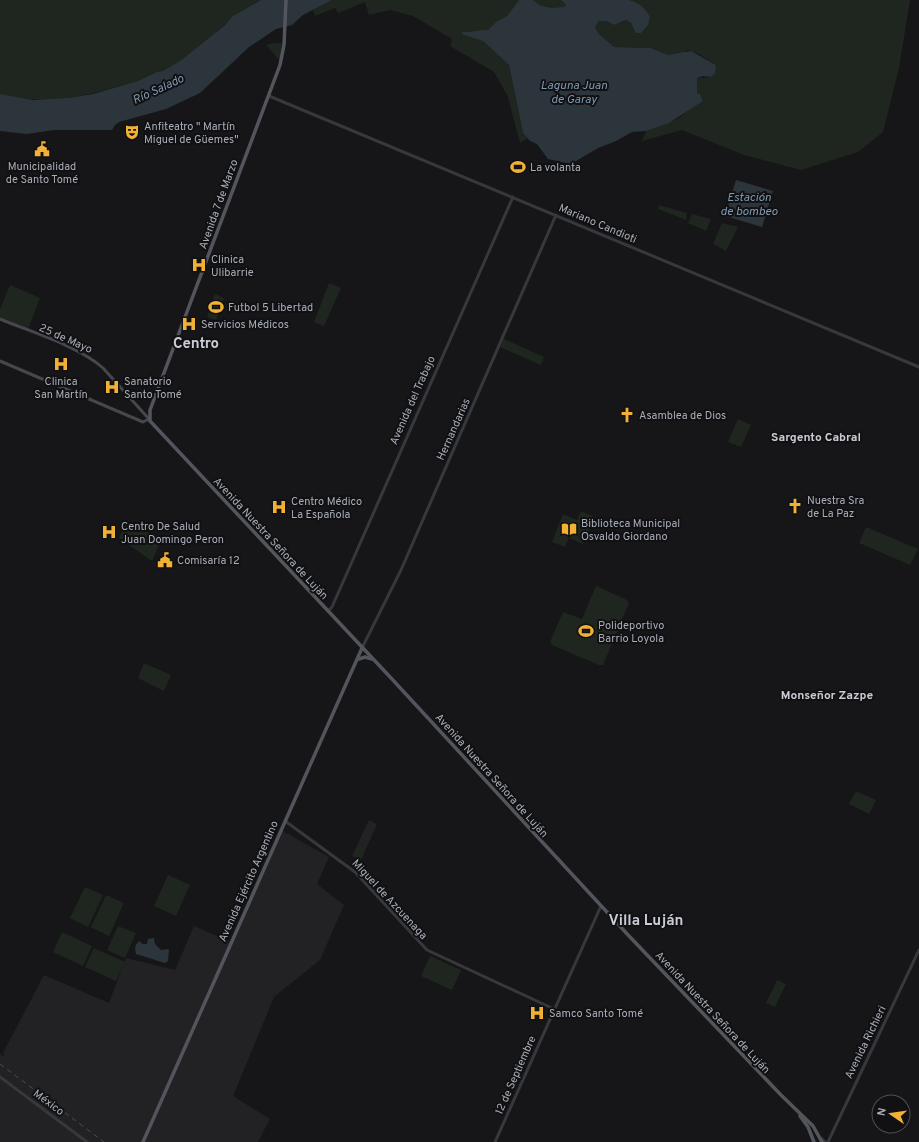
<svg xmlns="http://www.w3.org/2000/svg" width="919" height="1142" viewBox="0 0 919 1142" font-family="Overpass,sans-serif">
<rect width="100%" height="100%" fill="#161618"/>
<!-- built -->
<g fill="#222225">
<path d="M 369,820 L 377,824 L 361,860 L 352,856 Z"/>
<path d="M 281,830 L 329,857 L 317,884 L 344,905 L 320,960 L 274,997 L 233,1096 L 270,1119 L 258,1142 L 0,1142 L 0,1054 L 5,1057 L 3,1053 L 44,975 L 109,1003 L 126,958 L 175,970 L 194,926 L 231,942 Z"/>
</g>
<!-- green -->
<g fill="#1e261f">
<path d="M 0,0 L 261,0 C 235,13 221,28 200,47 C 189,56 176,64 163,71 C 153,73 145,79 135,82 C 87,95 50,107 0,94 Z"/>
<path d="M 332,0 L 519,0 L 507,16 L 496,22 L 488,30 L 483,41 L 509,65 L 523,133 L 528,138 L 520,143 L 508,97 L 494,72 L 450,46 L 452,39 L 413,16 L 390,10 L 369,15 L 365,2 L 338,13 L 335,8 L 315,16 L 313,10 Z"/>
<path d="M 531,0 L 561,0 L 566,5 L 564,8 L 552,9 L 541,7 Z"/>
<path d="M 624,0 L 910,0 L 899,68 L 883,132 L 858,152 L 801,170 L 744,155 L 682,130 L 642,141 L 646,131 L 679,118 L 696,104 L 703,101 L 700,94 L 697,93 L 697,78 L 711,77 L 716,65 L 699,54 L 688,50 L 684,53 L 668,55 L 651,48 L 614,47 L 598,33 L 595,27 L 596,23 L 602,20 L 614,25 L 626,20 C 633,23 633,30 639,34 Z"/>
<path d="M 273,43 L 282,43 L 280,61 L 266,45 Z"/>
<path d="M 659,205 L 687,213 L 686,220 L 658,209 Z"/>
<path d="M 692,214 L 711,219 L 706,231 L 688,223 Z"/>
<path d="M 722,223 L 738,227 L 726,251 L 713,244 Z"/>
<path d="M 329,283 L 341,288 L 324,326 L 314,322 Z"/>
<path d="M 10,285 L 40,298 L 28,329 L 0,317 L 0,309 Z"/>
<path d="M 215,294 L 224,298 L 216,320 L 207,317 Z"/>
<path d="M 504,339 L 544,357 L 541,365 L 500,347 Z"/>
<path d="M 738,419 L 751,425 L 741,447 L 728,442 Z"/>
<path d="M 581,511 L 595,517 L 583,544 L 569,538 L 565,547 L 552,542 L 563,514 L 577,520 Z"/>
<path d="M 125,525 L 153,534 L 160,542 L 152,561 L 119,538 Z"/>
<path d="M 866,527 L 918,549 L 910,565 L 859,543 Z"/>
<path d="M 596,586 L 627,600 L 629,603 L 603,665 L 599,665 L 552,645 L 550,642 L 563,612 L 582,619 Z"/>
<path d="M 144,663 L 171,675 L 164,691 L 138,678 Z"/>
<path d="M 856,791 L 876,800 L 869,814 L 849,804 Z"/>
<path d="M 357,846 L 365,849 L 361,859 L 353,856 Z"/>
<path d="M 168,875 L 190,885 L 176,916 L 154,906 Z"/>
<path d="M 85,887 L 103,895 L 88,927 L 70,918 Z"/>
<path d="M 106,895 L 124,903 L 109,936 L 91,927 Z"/>
<path d="M 118,926 L 136,933 L 125,958 L 107,950 Z"/>
<path d="M 62,932 L 92,946 L 83,966 L 53,952 Z"/>
<path d="M 94,948 L 125,962 L 116,981 L 85,967 Z"/>
<path d="M 430,956 L 461,970 L 452,990 L 421,976 Z"/>
<path d="M 777,980 L 786,984 L 775,1007 L 766,1003 Z"/>
</g>
<!-- water -->
<g fill="#2c353c">
<path d="M 261,0 L 332,0 L 303,15 L 292,25 L 276,29 L 249,47 L 200,93 L 166,109 L 119,122 L 115,125 L 112,130 L 54,130 L 27,134 L 0,131 L 0,94 L 33,100 L 68,98 L 93,94 L 138,81 L 157,72 L 163,71 L 183,59 L 225,25 L 233,16 Z"/>
<path d="M 519,0 L 533,0 L 541,6 L 552,8 L 564,7 L 566,5 L 561,0 L 629,0 C 640,3 645,8 650,17 L 648,25 L 641,33 L 636,33 L 631,23 L 626,20 L 614,25 L 606,21 L 599,21 L 595,27 L 598,33 L 614,47 L 651,48 L 668,55 L 691,51 L 716,65 L 715,73 L 711,77 L 703,76 L 697,78 L 697,93 L 700,94 L 703,101 L 669,123 L 646,131 L 632,132 L 616,141 L 598,148 L 571,164 L 548,159 L 537,144 L 530,141 L 523,133 L 509,65 L 483,41 L 462,34 L 462,32 C 470,33 479,30 488,30 L 496,22 L 507,16 Z"/>
<path d="M 736,180 L 773,191 L 762,227 L 725,216 Z"/>
<path d="M 154,938 L 155,944 L 161,950 L 169,949 L 168,961 L 165,963 L 136,954 C 135,948 134,945 140,941 L 142,944 L 147,944 L 148,939 Z"/>
</g>
<g fill="none" stroke-linecap="round" stroke-linejoin="round">
<!-- tertiary -->
<g stroke="#37383d" stroke-width="3">
<path d="M 269,96 L 919,367"/>
<path d="M 328,611 L 332,607 L 513,197"/>
<path d="M 362,648 L 401,570 L 556,215"/>
<path d="M 285,821 L 355,872 L 427,950 L 554,1009"/>
<path d="M 0,1077 L 87,1142"/>
<path d="M 821,1138 L 825,1142"/>
<path d="M 495,1142 L 601,906"/>
<path d="M 828,1142 L 919,950"/>
</g>
<!-- secondary -->
<path stroke="#45474d" stroke-width="3" d="M 0,319 C 31,332 79,346 103,368 L 149,419 L 143,422 L 0,361"/>
<!-- primary -->
<g stroke="#53555c" stroke-width="3.5">
<path d="M 286,0 L 284,45 L 280,65 L 150,410 L 150,421 L 391,678 L 629,936 L 781,1095 L 813,1126 L 822,1142"/>
<path d="M 359,659 L 365,657 L 372,659"/>
<path d="M 800,1116 L 808,1127 L 814,1142"/>
<path d="M 143,1142 L 362,648"/>
</g>
<!-- rail -->
<path stroke="#4a4c52" stroke-width="1" stroke-dasharray="5 4" stroke-linecap="butt" d="M 0,1064 L 104,1142"/>
</g>
<!-- icons -->
<defs>
<g id="theatre-bare" transform="scale(1.2)"><path d="M-5-5.5Q0-4 5-5.5V0Q5 5 0 6Q-5 5-5 0ZM-3.3-2.5H-1v1.5H-3.3ZM1-2.5H3.3v1.5H1ZM-2.8 1Q0 5.5 2.8 1Z" fill="#f2b134" stroke="#111113" stroke-width="2.5" paint-order="stroke"/></g>
<g id="civic-bare" transform="scale(1.2)"><path d="M-.6-6.5H3V-4.5H.6V-3L4-1V1h2V6H-6V1h2V-1L-.6-3ZM-1.2 2.5V6h2.4V2.5Z" fill="#f2b134" stroke="#111113" stroke-width="2.5" paint-order="stroke"/></g>
<g id="stadium-bare" transform="scale(1.2)"><path d="M0-5a6.5 5 0 1 0 0 10a6.5 5 0 1 0 0-10ZM-3.5-1.8h7v3.6h-7Z" fill="#f2b134" stroke="#111113" stroke-width="2.5" paint-order="stroke"/></g>
<g id="hospital-bare" transform="scale(1.2)"><path d="M-5-5h3v3.5h4V-5h3V5h-3V1.5h-4V5h-3Z" fill="#f2b134" stroke="#111113" stroke-width="2.5" paint-order="stroke"/></g>
<g id="church-bare" transform="scale(1.2)"><path d="M-1.2-6h2.4v3.5h3.3v2.4h-3.3V6h-2.4V-.1h-3.3v-2.4h3.3Z" fill="#f2b134" stroke="#111113" stroke-width="2.5" paint-order="stroke"/></g>
<g id="library-bare" transform="scale(1.2)"><path d="M-6-4Q-3-5.5-.7-3.5V5Q-3 3-6 4ZM6-4Q3-5.5 .7-3.5V5Q3 3 6 4Z" fill="#f2b134" stroke="#111113" stroke-width="2.5" paint-order="stroke"/></g>
</defs>
<g fill-rule="evenodd">
<use href="#theatre-bare" x="132" y="132"/>
<use href="#civic-bare" x="42" y="149"/>
<use href="#stadium-bare" x="518" y="167"/>
<use href="#hospital-bare" x="199" y="265"/>
<use href="#stadium-bare" x="216" y="307"/>
<use href="#hospital-bare" x="189" y="324"/>
<use href="#hospital-bare" x="61" y="364"/>
<use href="#hospital-bare" x="112" y="387"/>
<use href="#church-bare" x="627" y="415"/>
<use href="#church-bare" x="795" y="506"/>
<use href="#hospital-bare" x="279" y="507"/>
<use href="#library-bare" x="569" y="529"/>
<use href="#hospital-bare" x="109" y="532"/>
<use href="#civic-bare" x="165" y="560"/>
<use href="#stadium-bare" x="586" y="631"/>
<use href="#hospital-bare" x="537" y="1013"/>
</g>
<g text-anchor="middle" stroke-width="4" stroke-linejoin="round" paint-order="stroke">
<!-- poi labels -->
<g font-size="11" fill="#a8adb8" stroke="#111113" text-anchor="start">
<text x="144" y="130">Anfiteatro " Martín<tspan x="144" dy="13">Miguel de Güemes"</tspan></text>
<text x="42" y="170" text-anchor="middle">Municipalidad<tspan x="42" dy="13">de Santo Tomé</tspan></text>
<text x="530" y="171">La volanta</text>
<text x="211" y="263">Clinica<tspan x="211" dy="13">Ulibarrie</tspan></text>
<text x="228" y="311">Futbol 5 Libertad</text>
<text x="201" y="328">Servicios Médicos</text>
<text x="61" y="385" text-anchor="middle">Clinica<tspan x="61" dy="13">San Martín</tspan></text>
<text x="124" y="385">Sanatorio<tspan x="124" dy="13">Santo Tomé</tspan></text>
<text x="639" y="419">Asamblea de Dios</text>
<text x="807" y="504">Nuestra Sra<tspan x="807" dy="13">de La Paz</tspan></text>
<text x="291" y="505">Centro Médico<tspan x="291" dy="13">La Española</tspan></text>
<text x="581" y="527">Biblioteca Municipal<tspan x="581" dy="13">Osvaldo Giordano</tspan></text>
<text x="121" y="530">Centro De Salud<tspan x="121" dy="13">Juan Domingo Peron</tspan></text>
<text x="177" y="564">Comisaría 12</text>
<text x="598" y="629">Polideportivo<tspan x="598" dy="13">Barrio Loyola</tspan></text>
<text x="549" y="1017">Samco Santo Tomé</text>
</g>
<!-- street labels -->
<g font-size="11" fill="#a8adb8" stroke="#111113">
<text transform="translate(218 204) rotate(-70)" y="4">Avenida 7 de Marzo</text>
<text transform="translate(598 223) rotate(23)" y="4">Mariano Candioti</text>
<text transform="translate(66 338) rotate(24)" y="4">25 de Mayo</text>
<text transform="translate(412 400) rotate(-66)" y="4">Avenida del Trabajo</text>
<text transform="translate(453 429) rotate(-66)" y="4">Hernandarias</text>
<text transform="translate(271 538) rotate(47)" y="4">Avenida Nuestra Señora de Luján</text>
<text transform="translate(492 775) rotate(48)" y="4">Avenida Nuestra Señora de Luján</text>
<text transform="translate(248 881) rotate(-66)" y="4">Avenida Ejército Argentino</text>
<text transform="translate(390 899) rotate(47)" y="4">Miguel de Azcuenaga</text>
<text transform="translate(713 1012) rotate(47)" y="4">Avenida Nuestra Señora de Luján</text>
<text transform="translate(865 1042) rotate(-64)" y="4">Avenida Richieri</text>
<text transform="translate(515 1075) rotate(-66)" y="4">12 de Septiembre</text>
<text transform="translate(49 1102) rotate(37)" y="4">México</text>
</g>
<!-- water labels -->
<g font-size="12" font-style="italic" fill="#7f9bb3" stroke="#111113">
<text x="574" y="89">Laguna Juan<tspan x="574" dy="14">de Garay</tspan></text>
<text transform="translate(158 89) rotate(-25)" y="4">Río Salado</text>
<text x="749" y="201">Estación<tspan x="749" dy="14">de bombeo</tspan></text>
</g>
<!-- neighbourhood labels -->
<g font-size="12" font-weight="bold" fill="#c9ccd4" stroke="#111113">
<text x="816" y="441">Sargento Cabral</text>
<text x="827" y="699">Monseñor Zazpe</text>
</g>
<!-- district labels -->
<g font-size="15" font-weight="bold" fill="#c9ccd4" stroke="#111113">
<text x="196" y="348">Centro</text>
<text x="646" y="925">Villa Luján</text>
</g>
</g>
<!-- north arrow -->
<g transform="translate(891 1114) rotate(283)"><circle r="19" fill="#111113" stroke="#4d4f55"/>
<path d="M0-3L7 15L0 10L-7 15Z" fill="#f2b134"/>
<text y="-6" font-size="11" font-weight="bold" text-anchor="middle" fill="#a8adb8">N</text>
</g>
</svg>
